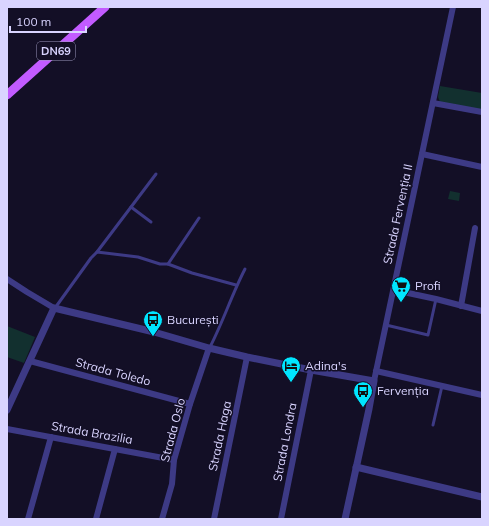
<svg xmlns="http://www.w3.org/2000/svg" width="489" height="526" viewBox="0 0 489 526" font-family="Mulish,sans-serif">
<rect width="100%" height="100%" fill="#130f26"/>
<!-- green -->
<g fill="#12302f">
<path d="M 440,86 L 482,93 L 482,110 L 440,102 L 438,97 Z"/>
<path d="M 450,191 L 460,193 L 459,201 L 448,199 Z"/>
<path d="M 7,326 L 35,337 L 24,363 L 7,357 Z"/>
</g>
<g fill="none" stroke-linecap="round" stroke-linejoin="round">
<!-- service -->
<g stroke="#3d3a85" stroke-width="3">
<path d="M 131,207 L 151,222"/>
<path d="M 97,252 L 156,174"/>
<path d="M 168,264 L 192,273 L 236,285"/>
<path d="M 55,308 L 91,258 L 97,252 L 138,257 L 160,264 L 168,264 L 199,218"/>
<path d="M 386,325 L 428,335 L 436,299"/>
<path d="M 210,347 C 223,322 232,294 245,269"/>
<path d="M 433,425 L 442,386"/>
</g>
<!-- minor -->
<g stroke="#3d3a85" stroke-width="6">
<path d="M 433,103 L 482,112"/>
<path d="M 422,154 L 482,167"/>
<path d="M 7,279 L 27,292 L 54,308"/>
<path d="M 394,290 L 436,299 L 482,311"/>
<path d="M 461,306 L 475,228"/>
<path d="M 30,361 L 190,404"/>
<path d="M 376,371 L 482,395"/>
<path d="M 374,381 L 453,7"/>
<path d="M 7,429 L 174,460"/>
<path d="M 28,519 L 51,437"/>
<path d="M 96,519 L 115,449"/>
<path d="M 162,519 L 172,484 L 174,460 L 190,404 L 209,348"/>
<path d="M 214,519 L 247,357"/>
<path d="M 281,519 L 311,370"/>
</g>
<!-- tertiary -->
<g stroke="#3d3a85" stroke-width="7">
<path d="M 7,410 L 54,308 L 154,332 L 209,348 L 247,357 L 311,370 L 374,381 L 369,409 L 345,519"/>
<path d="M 356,467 L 482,497"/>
</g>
<!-- primary -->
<path stroke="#c25bff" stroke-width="9" d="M 7,95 L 105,7"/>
</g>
<!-- icons -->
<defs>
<g id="supermarket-pin" transform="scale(1)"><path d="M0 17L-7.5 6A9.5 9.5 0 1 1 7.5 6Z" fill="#00e5ff" stroke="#130f26"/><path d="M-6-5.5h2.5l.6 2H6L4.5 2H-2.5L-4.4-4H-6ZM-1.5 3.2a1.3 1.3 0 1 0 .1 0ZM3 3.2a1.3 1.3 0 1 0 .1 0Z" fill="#111"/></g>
<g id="bus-pin" transform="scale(1)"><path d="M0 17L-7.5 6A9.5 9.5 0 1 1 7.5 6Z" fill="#00e5ff" stroke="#130f26"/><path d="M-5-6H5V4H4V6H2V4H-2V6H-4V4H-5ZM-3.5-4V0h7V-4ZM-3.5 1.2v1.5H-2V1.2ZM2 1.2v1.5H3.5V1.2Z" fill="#111"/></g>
<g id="hotel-pin" transform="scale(1)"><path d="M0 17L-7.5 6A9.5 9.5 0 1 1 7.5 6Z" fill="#00e5ff" stroke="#130f26"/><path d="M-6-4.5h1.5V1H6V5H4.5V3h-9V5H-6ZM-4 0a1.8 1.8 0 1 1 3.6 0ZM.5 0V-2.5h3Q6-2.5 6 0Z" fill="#111"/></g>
</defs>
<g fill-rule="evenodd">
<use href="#supermarket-pin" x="401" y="286"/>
<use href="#bus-pin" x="153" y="320"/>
<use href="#hotel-pin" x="291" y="366"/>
<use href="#bus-pin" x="363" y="391"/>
</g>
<g text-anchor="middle" stroke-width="3" stroke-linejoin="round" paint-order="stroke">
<!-- shield labels -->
<rect fill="#130f26" stroke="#9e99be" stroke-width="1" x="37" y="42" width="38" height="18" rx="3"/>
<g font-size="11" font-weight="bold" fill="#d9d4ff">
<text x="56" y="55">DN69</text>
</g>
<!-- street labels -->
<g font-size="12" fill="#d9d4ff" stroke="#130f26">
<text transform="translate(398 214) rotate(-78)" y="4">Strada Fervenția II</text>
<text transform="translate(113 372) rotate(15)" y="4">Strada Toledo</text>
<text transform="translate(173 430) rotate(-75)" y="4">Strada Oslo</text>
<text transform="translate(92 433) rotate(10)" y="4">Strada Brazilia</text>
<text transform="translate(220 436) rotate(-78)" y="4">Strada Haga</text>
<text transform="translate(285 442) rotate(-79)" y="4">Strada Londra</text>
</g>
<!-- poi labels -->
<g font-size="12" fill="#d9d4ff" stroke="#130f26" text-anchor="start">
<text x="415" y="290">Profi</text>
<text x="167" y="324">București</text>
<text x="305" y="370">Adina's</text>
<text x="377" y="395">Fervenția</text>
</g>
</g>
<!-- border -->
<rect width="489" height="526" fill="none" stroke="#d9d4ff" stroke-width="16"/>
<!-- scale -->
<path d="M10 26v6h76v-6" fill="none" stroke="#d9d4ff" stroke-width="2"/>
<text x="16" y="26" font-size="12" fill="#d9d4ff" stroke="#130f26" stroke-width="3" paint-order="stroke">100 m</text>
</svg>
